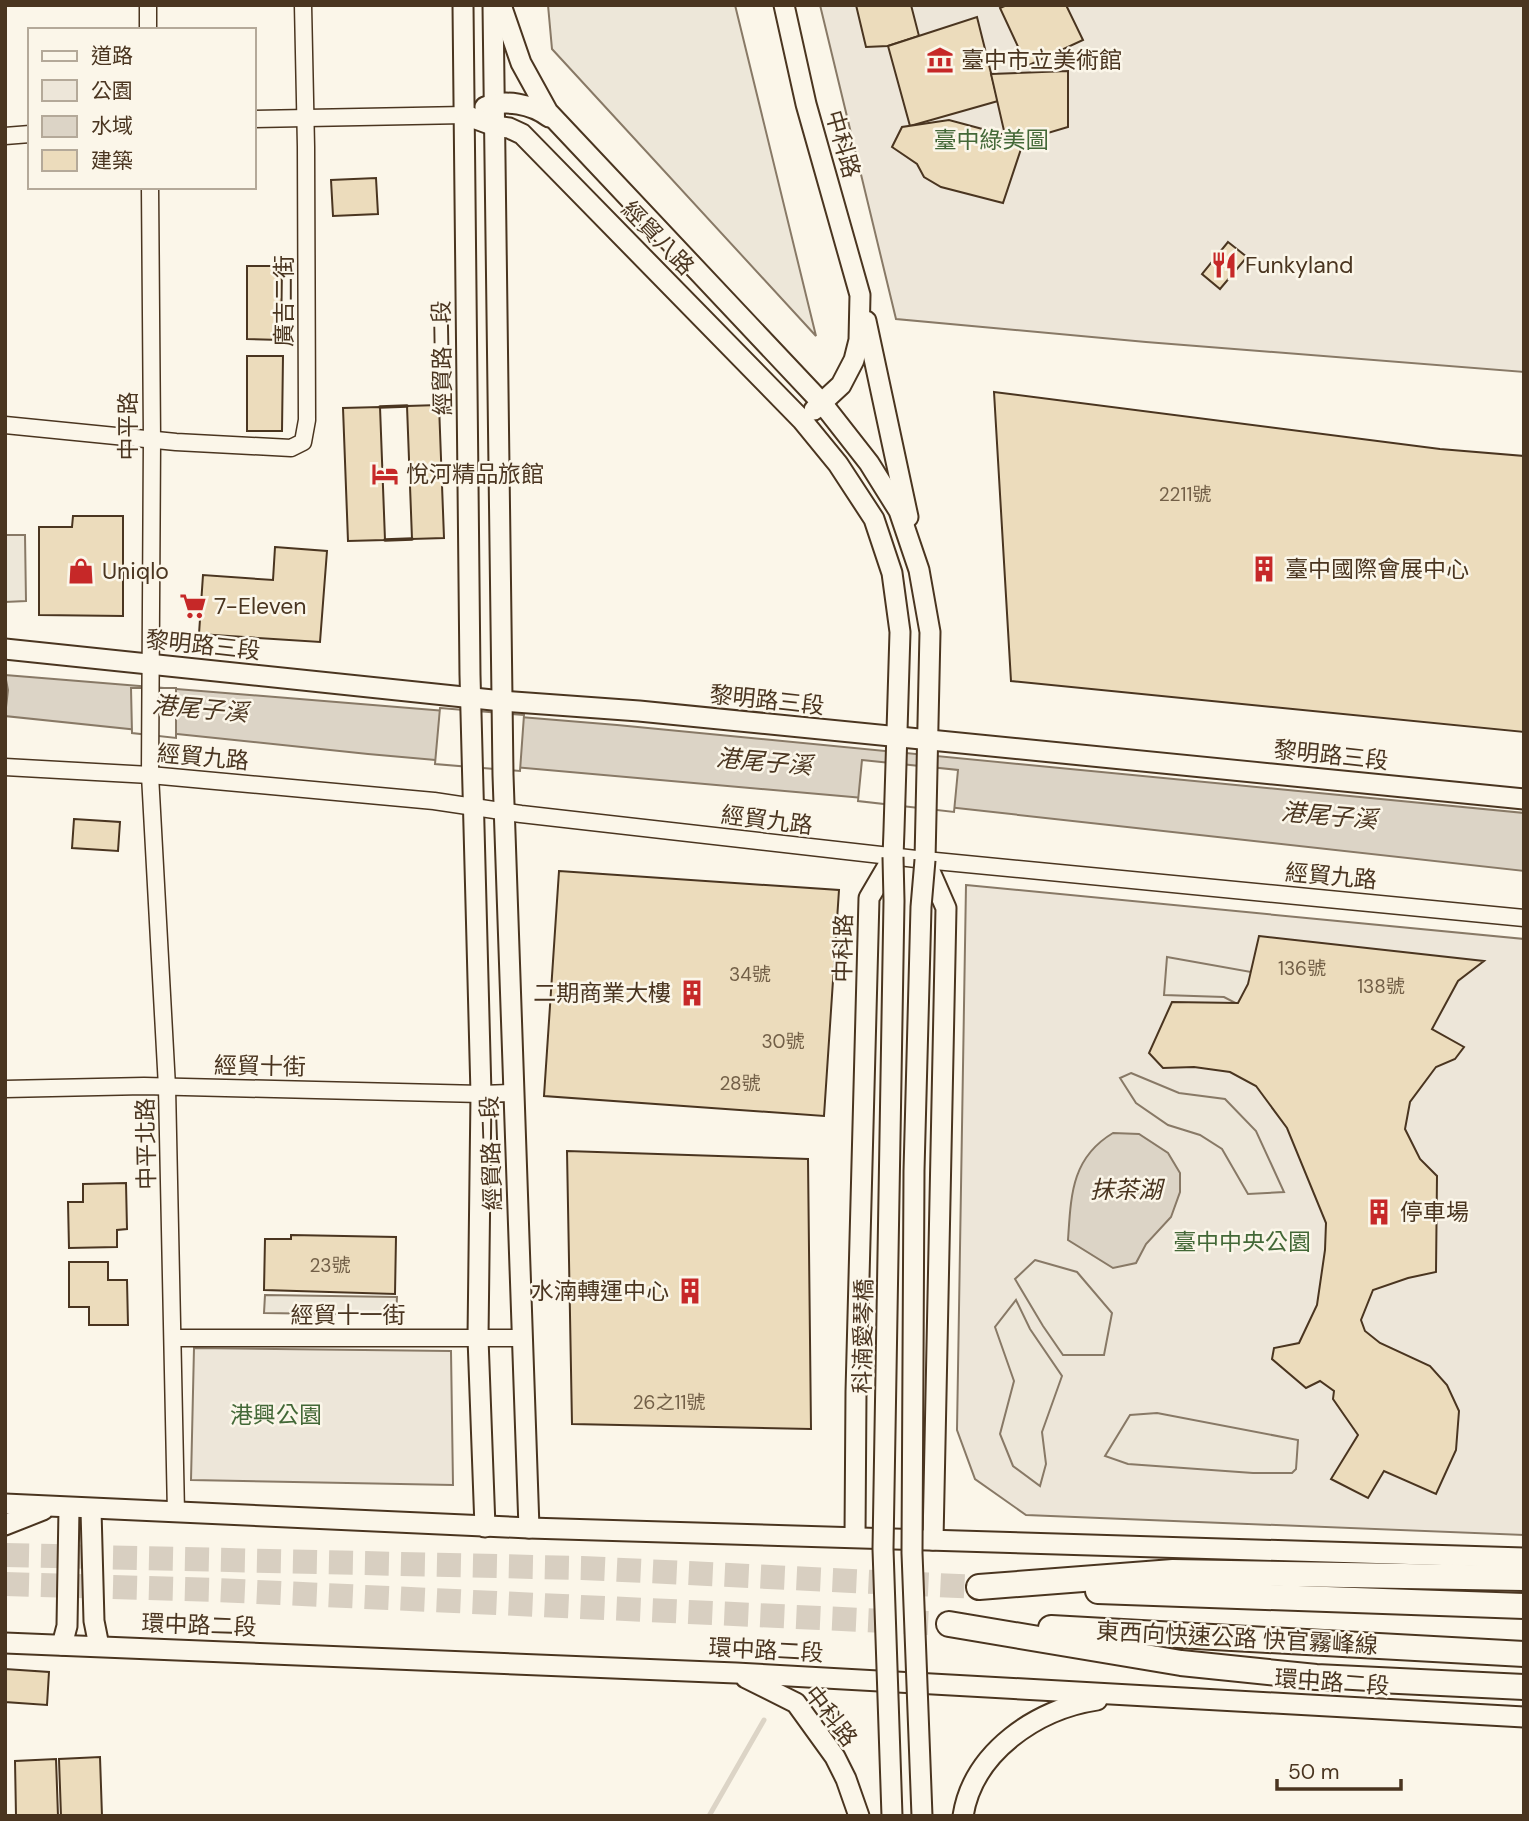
<svg xmlns="http://www.w3.org/2000/svg" width="1529" height="1821" viewBox="0 0 1529 1821" font-family="'DM Sans','Noto Sans TC',sans-serif">
<rect width="100%" height="100%" fill="#fbf6e9"/>
<!-- green -->
<g fill="#ede6d9" stroke="#887966" stroke-width="2">
<path d="M 820,5 L 1524,5 L 1524,372 L 1146,342 L 896,319 Z"/>
<path d="M 966,885 L 1524,939 L 1524,1535 L 1026,1515 L 975,1479 L 957,1430 Z"/>
<path d="M 194,1348 L 451,1351 L 453,1485 L 191,1480 Z"/>
</g>
<!-- parking -->
<g fill="#ede7d9" stroke="#887966" stroke-width="2">
<path d="M 548,5 L 735,5 L 816,336 L 552,49 Z"/>
<path d="M 5,535 L 25,535 L 26,601 L 5,602 Z"/>
<path d="M 1167,957 L 1290,979 L 1276,1024 L 1224,997 L 1164,995 Z"/>
<path d="M 1131,1073 L 1179,1093 L 1225,1099 L 1256,1131 L 1284,1192 L 1248,1194 L 1222,1149 L 1200,1135 L 1168,1125 L 1136,1103 L 1120,1078 Z"/>
<path d="M 1035,1260 L 1077,1272 L 1112,1313 L 1104,1355 L 1063,1355 L 1043,1326 L 1015,1279 Z"/>
<path d="M 265,1295 L 397,1297 L 396,1315 L 264,1313 Z"/>
<path d="M 1016,1300 L 1030,1329 L 1062,1376 L 1042,1432 L 1046,1464 L 1040,1486 L 1013,1466 L 1000,1434 L 1014,1381 L 995,1327 Z"/>
<path d="M 1157,1413 L 1298,1440 L 1296,1469 L 1292,1473 L 1253,1473 L 1128,1464 L 1105,1456 L 1130,1415 Z"/>
</g>
<!-- water -->
<g fill="#dcd4c6" stroke="#887966" stroke-width="2">
<path d="M 5,675 L 617,725 L 1524,813 L 1524,871 L 875,799 L 368,754 L 5,716 L 8,690 L 6,680 L 5,694 Z"/>
<path d="M 1113,1133 L 1139,1134 L 1168,1153 L 1180,1173 L 1180,1192 L 1171,1217 L 1146,1244 L 1136,1263 L 1113,1268 L 1068,1240 C 1071,1196 1071,1158 1113,1133 Z"/>
</g>
<!-- pier -->
<g fill="#fbf6e9" stroke="#887966" stroke-width="2">
<path d="M 131,688 L 176,688 L 176,738 L 132,733 Z"/>
<path d="M 440,708 L 524,715 L 520,771 L 435,764 Z"/>
<path d="M 862,760 L 958,770 L 954,812 L 858,801 Z"/>
</g>
<g fill="none" stroke-linecap="round" stroke-linejoin="round">
<!-- stream -->
<path stroke="#dcd4c6" stroke-width="5" d="M 709,1816 L 764,1720"/>
</g>
<!-- building -->
<g fill="#ecdcbc" stroke="#4a3520" stroke-width="2">
<path d="M 856,5 L 911,5 L 919,36 L 888,46 L 866,47 Z"/>
<path d="M 1007,5 L 1066,5 L 1083,40 L 1027,66 L 1000,8 Z"/>
<path d="M 977,17 L 998,101 L 910,126 L 888,46 Z"/>
<path d="M 1068,71 L 1068,127 L 1024,140 L 1003,203 L 941,187 L 924,177 L 917,164 L 892,147 L 902,127 L 949,120 L 1005,135 L 991,74 Z"/>
<path d="M 376,178 L 378,214 L 333,216 L 331,180 Z"/>
<path d="M 1228,242 L 1247,257 L 1220,289 L 1202,274 Z"/>
<path d="M 247,266 L 282,266 L 281,340 L 247,339 Z"/>
<path d="M 247,356 L 283,356 L 282,431 L 247,431 Z"/>
<path d="M 994,392 L 1440,449 L 1524,456 L 1524,732 L 1011,681 Z"/>
<path d="M 439,405 L 444,538 L 412,539 L 407,406 Z"/>
<path d="M 380,407 L 385,540 L 348,541 L 343,408 Z"/>
<path d="M 73,516 L 123,516 L 123,616 L 39,615 L 39,527 L 72,527 Z"/>
<path d="M 275,547 L 327,551 L 320,642 L 199,634 L 203,575 L 273,580 Z"/>
<path d="M 74,819 L 120,822 L 118,851 L 72,848 Z"/>
<path d="M 559,871 L 839,890 L 824,1116 L 544,1096 Z"/>
<path d="M 1259,936 L 1484,961 L 1458,981 L 1432,1029 L 1464,1047 L 1455,1059 L 1436,1067 L 1410,1102 L 1405,1129 L 1420,1159 L 1437,1176 L 1436,1272 L 1408,1278 L 1373,1290 L 1361,1320 L 1365,1331 L 1380,1343 L 1430,1366 L 1447,1385 L 1459,1411 L 1456,1450 L 1436,1494 L 1384,1471 L 1368,1498 L 1331,1479 L 1358,1435 L 1333,1399 L 1334,1391 L 1320,1381 L 1306,1388 L 1272,1359 L 1274,1348 L 1299,1343 L 1317,1305 L 1325,1250 L 1326,1223 L 1287,1128 L 1256,1086 L 1230,1072 L 1194,1067 L 1163,1068 L 1149,1053 L 1172,1002 L 1238,1003 L 1248,984 Z"/>
<path d="M 567,1151 L 808,1159 L 811,1429 L 572,1424 Z"/>
<path d="M 126,1183 L 127,1229 L 117,1230 L 117,1247 L 69,1248 L 68,1202 L 83,1202 L 83,1184 Z"/>
<path d="M 291,1235 L 396,1237 L 395,1294 L 264,1290 L 265,1239 L 291,1239 Z"/>
<path d="M 69,1262 L 108,1262 L 108,1280 L 127,1280 L 128,1325 L 89,1325 L 89,1307 L 69,1307 Z"/>
<path d="M 5,1669 L 49,1672 L 47,1705 L 5,1702 Z"/>
<path d="M 100,1757 L 102,1816 L 61,1816 L 59,1759 Z"/>
<path d="M 56,1759 L 58,1816 L 16,1816 L 15,1761 Z"/>
</g>
<g fill="none" stroke-linecap="round" stroke-linejoin="round">
<!-- trunk-tunnel -->
<g stroke="#d8cfc1" stroke-width="24" stroke-dasharray="24 12" stroke-linecap="butt">
<path d="M 5,1555 L 582,1568 L 979,1587"/>
<path d="M 5,1584 L 216,1590 L 949,1624"/>
</g>
<!-- minor casing -->
<g stroke="#4a3520" stroke-width="19">
<g id="minor">
<path d="M 148,5 L 148,30"/>
<path d="M 254,119 L 465,115"/>
<path d="M 5,136 L 30,134"/>
<path d="M 150,187 L 152,439 L 150,775 L 167,1087 L 176,1513"/>
<path d="M 5,425 L 176,442 L 291,448 L 303,442 L 307,420 L 306,147 L 303,5"/>
<path d="M 5,767 L 150,775 L 434,801 L 521,814 L 925,860 L 1524,918"/>
<path d="M 5,1089 L 144,1086 L 481,1094 L 514,1093"/>
<path d="M 173,1338 L 522,1338"/>
</g>
</g>
<!-- tertiary casing -->
<g stroke="#4a3520" stroke-width="23">
<g id="tertiary">
<path d="M 463,5 L 470,675 L 481,1094 L 478,1338 L 485,1527"/>
<path d="M 493,5 L 503,775 L 529,1528"/>
<path d="M 501,5 L 521,63 L 548,112 L 822,403 L 869,463 L 899,511 L 919,570 L 930,632 L 925,860 L 946,908 L 933,1540"/>
<path d="M 784,5 L 806,104 L 860,295 L 859,340 L 854,360 L 841,385 L 814,410"/>
<path d="M 485,107 C 505,99 532,104 549,117"/>
<path d="M 465,115 L 495,126 L 509,128 L 522,134 L 802,420 L 838,464 L 874,519 L 892,573 L 900,632 L 894,830 L 893,857 L 869,898 L 856,1392 L 855,1537"/>
<path d="M 866,321 L 908,517"/>
<path d="M 5,649 L 502,701 L 639,711 L 1524,799"/>
<path d="M 5,1504 L 529,1528 L 1524,1558"/>
<path d="M 91,1510 L 94,1621 L 99,1646"/>
<path d="M 5,1525 L 43,1510"/>
<path d="M 5,1643 L 736,1673 L 1524,1717"/>
<path d="M 62,1645 L 67,1626 L 69,1509"/>
<path d="M 746,1678 L 796,1703 L 835,1757 L 846,1779 L 859,1816"/>
<path d="M 963,1816 C 973,1752 1037,1709 1097,1700"/>
</g>
</g>
<!-- trunk casing -->
<g stroke="#4a3520" stroke-width="28">
<g id="trunk">
<path d="M 979,1587 L 1173,1572 L 1524,1578"/>
<path d="M 1098,1591 L 1524,1606"/>
<path d="M 949,1624 L 1181,1663 L 1316,1677 L 1524,1687"/>
<path d="M 1051,1628 L 1524,1654"/>
</g>
</g>
<!-- minor -->
<use href="#minor" stroke="#fbf6e9" stroke-width="16"/>
<!-- tertiary -->
<use href="#tertiary" stroke="#fbf6e9" stroke-width="19"/>
<!-- trunk -->
<use href="#trunk" stroke="#fbf6e9" stroke-width="24"/>
<!-- tertiary-bridge casing -->
<g stroke="#4a3520" stroke-width="23" stroke-linecap="butt">
<g id="tertiary-bridge">
<path d="M 892,1816 L 883,1549 L 894,901 L 893,857"/>
<path d="M 922,1816 L 912,1553 L 914,1171 L 921,907 L 925,860"/>
</g>
</g>
<!-- tertiary-bridge -->
<use href="#tertiary-bridge" stroke="#fbf6e9" stroke-width="19"/>
<!-- wall -->
<g stroke="#4a3520" stroke-width="3.5">
<path d="M 380,407 L 407,406"/>
<path d="M 385,540 L 412,539"/>
</g>
</g>
<!-- icons -->
<defs>
<g id="museum-bare" transform="scale(2.1)"><path d="M0-6L6-3V-2H-6V-3ZM-5-1h2V3h-2ZM-1-1h2V3h-2ZM3-1h2V3H3ZM-6 4H6V6H-6Z" fill="#c62828" stroke="#fbf6e9" stroke-width="2.5" paint-order="stroke"/></g>
<g id="restaurant-bare" transform="scale(2.1)"><path d="M-5-6h1v4h1v-4h1v4h1v-4h1v5L-1.5 .5V6h-2V.5L-5-1ZM5-6V6H3V1.5H1.5Q1.5-4 5-6Z" fill="#c62828" stroke="#fbf6e9" stroke-width="2.5" paint-order="stroke"/></g>
<g id="hotel-bare" transform="scale(2.1)"><path d="M-6-4.5h1.5V1H6V5H4.5V3h-9V5H-6ZM-4 0a1.8 1.8 0 1 1 3.6 0ZM.5 0V-2.5h3Q6-2.5 6 0Z" fill="#c62828" stroke="#fbf6e9" stroke-width="2.5" paint-order="stroke"/></g>
<g id="building-bare" transform="scale(2.1)"><path d="M-4-6H4V6H1V3H-1V6H-4ZM-2.5-4.3h1.7v1.8h-1.7ZM.8-4.3h1.7v1.8H.8ZM-2.5-1h1.7V.8h-1.7ZM.8-1h1.7V.8H.8Z" fill="#c62828" stroke="#fbf6e9" stroke-width="2.5" paint-order="stroke"/></g>
<g id="shop-bare" transform="scale(2.1)"><path d="M-5-2.5h2.3a2.7 3.5 0 0 1 5.4 0H5L5.5 6h-11ZM-1.5-2.5h3a1.5 2.3 0 0 0-3 0Z" fill="#c62828" stroke="#fbf6e9" stroke-width="2.5" paint-order="stroke"/></g>
<g id="supermarket-bare" transform="scale(2.1)"><path d="M-6-5.5h2.5l.6 2H6L4.5 2H-2.5L-4.4-4H-6ZM-1.5 3.2a1.3 1.3 0 1 0 .1 0ZM3 3.2a1.3 1.3 0 1 0 .1 0Z" fill="#c62828" stroke="#fbf6e9" stroke-width="2.5" paint-order="stroke"/></g>
</defs>
<g fill-rule="evenodd">
<use href="#museum-bare" x="940" y="60"/>
<use href="#restaurant-bare" x="1224" y="265"/>
<use href="#hotel-bare" x="385" y="474"/>
<use href="#building-bare" x="1264" y="569"/>
<use href="#shop-bare" x="81" y="571"/>
<use href="#supermarket-bare" x="193" y="606"/>
<use href="#building-bare" x="692" y="993"/>
<use href="#building-bare" x="1379" y="1212"/>
<use href="#building-bare" x="690" y="1291"/>
</g>
<g text-anchor="middle" stroke-width="5" stroke-linejoin="round" paint-order="stroke">
<!-- number labels -->
<g font-size="19" fill="#725f47">
<text x="1185" y="501">2211號</text>
<text x="1302" y="975">136號</text>
<text x="750" y="981">34號</text>
<text x="1381" y="993">138號</text>
<text x="783" y="1048">30號</text>
<text x="740" y="1090">28號</text>
<text x="330" y="1272">23號</text>
<text x="669" y="1409">26之11號</text>
</g>
<!-- poi labels -->
<g font-size="23" fill="#4a3520" stroke="#fbf6e9" text-anchor="start">
<text x="961" y="68">臺中市立美術館</text>
<text x="1245" y="273">Funkyland</text>
<text x="406" y="482">悅河精品旅館</text>
<text x="1285" y="577">臺中國際會展中心</text>
<text x="102" y="579">Uniqlo</text>
<text x="214" y="614">7-Eleven</text>
<text x="671" y="1001" text-anchor="end">二期商業大樓</text>
<text x="1400" y="1220">停車場</text>
<text x="669" y="1299" text-anchor="end">水湳轉運中心</text>
</g>
<!-- park labels -->
<g font-size="23" fill="#436837" stroke="#fbf6e9">
<text x="991" y="148">臺中綠美圖</text>
<text x="1242" y="1250">臺中中央公園</text>
<text x="276" y="1423">港興公園</text>
</g>
<!-- street labels -->
<g font-size="23" fill="#4a3520" stroke="#fbf6e9">
<text transform="translate(843 144) rotate(74)" y="8">中科路</text>
<text transform="translate(658 238) rotate(46)" y="8">經貿八路</text>
<text transform="translate(284 301) rotate(-90)" y="8">廣吉二街</text>
<text transform="translate(442 358) rotate(-91)" y="8">經貿路二段</text>
<text transform="translate(128 426) rotate(-90)" y="8">中平路</text>
<text transform="translate(203 645) rotate(6)" y="8">黎明路三段</text>
<text transform="translate(767 700) rotate(6)" y="8">黎明路三段</text>
<text transform="translate(1331 755) rotate(6)" y="8">黎明路三段</text>
<text transform="translate(203 757) rotate(5)" y="8">經貿九路</text>
<text transform="translate(767 820) rotate(7)" y="8">經貿九路</text>
<text transform="translate(1331 876) rotate(5)" y="8">經貿九路</text>
<text transform="translate(843 948) rotate(-89)" y="8">中科路</text>
<text transform="translate(260 1066) rotate(1)" y="8">經貿十街</text>
<text transform="translate(146 1144) rotate(-91)" y="8">中平北路</text>
<text transform="translate(491 1153) rotate(-92)" y="8">經貿路二段</text>
<text x="348" y="1323">經貿十一街</text>
<text transform="translate(863 1336) rotate(-89)" y="8">科湳愛琴橋</text>
<text transform="translate(199 1625) rotate(2)" y="8">環中路二段</text>
<text transform="translate(1237 1638) rotate(3)" y="8">東西向快速公路 快官霧峰線</text>
<text transform="translate(766 1650) rotate(3)" y="8">環中路二段</text>
<text transform="translate(1332 1682) rotate(4)" y="8">環中路二段</text>
<text transform="translate(831 1716) rotate(52)" y="8">中科路</text>
</g>
<!-- water labels -->
<g font-size="24" font-style="italic" fill="#4a3520" stroke="#fbf6e9">
<text transform="translate(200 709) rotate(5)" y="8">港尾子溪</text>
<text transform="translate(764 762) rotate(5)" y="8">港尾子溪</text>
<text transform="translate(1329 816) rotate(5)" y="8">港尾子溪</text>
<text x="1126" y="1198">抹茶湖</text>
</g>
</g>
<!-- border -->
<rect width="1529" height="1821" fill="none" stroke="#4a3520" stroke-width="14"/>
<!-- legend -->
<rect x="28" y="28" width="228" height="161" fill="#fbf6e9" stroke="#b4a999" stroke-width="2"/>
<rect x="42" y="51" width="35" height="10" fill="#fbf6e9" stroke="#b4a999" stroke-width="2"/>
<text x="91" y="63" font-size="21" fill="#4a3520">道路</text>
<rect x="42" y="80" width="35" height="21" fill="#ede6d9" stroke="#b4a999" stroke-width="2"/>
<text x="91" y="98" font-size="21" fill="#4a3520">公園</text>
<rect x="42" y="116" width="35" height="21" fill="#dcd4c6" stroke="#b4a999" stroke-width="2"/>
<text x="91" y="133" font-size="21" fill="#4a3520">水域</text>
<rect x="42" y="150" width="35" height="21" fill="#ecdcbc" stroke="#b4a999" stroke-width="2"/>
<text x="91" y="168" font-size="21" fill="#4a3520">建築</text>
<!-- scale -->
<path d="M1277 1779v10h124v-10" fill="none" stroke="#4a3520" stroke-width="3.5"/>
<text x="1288" y="1779" font-size="21" fill="#4a3520" stroke="#fbf6e9" stroke-width="5" paint-order="stroke">50 m</text>
</svg>
